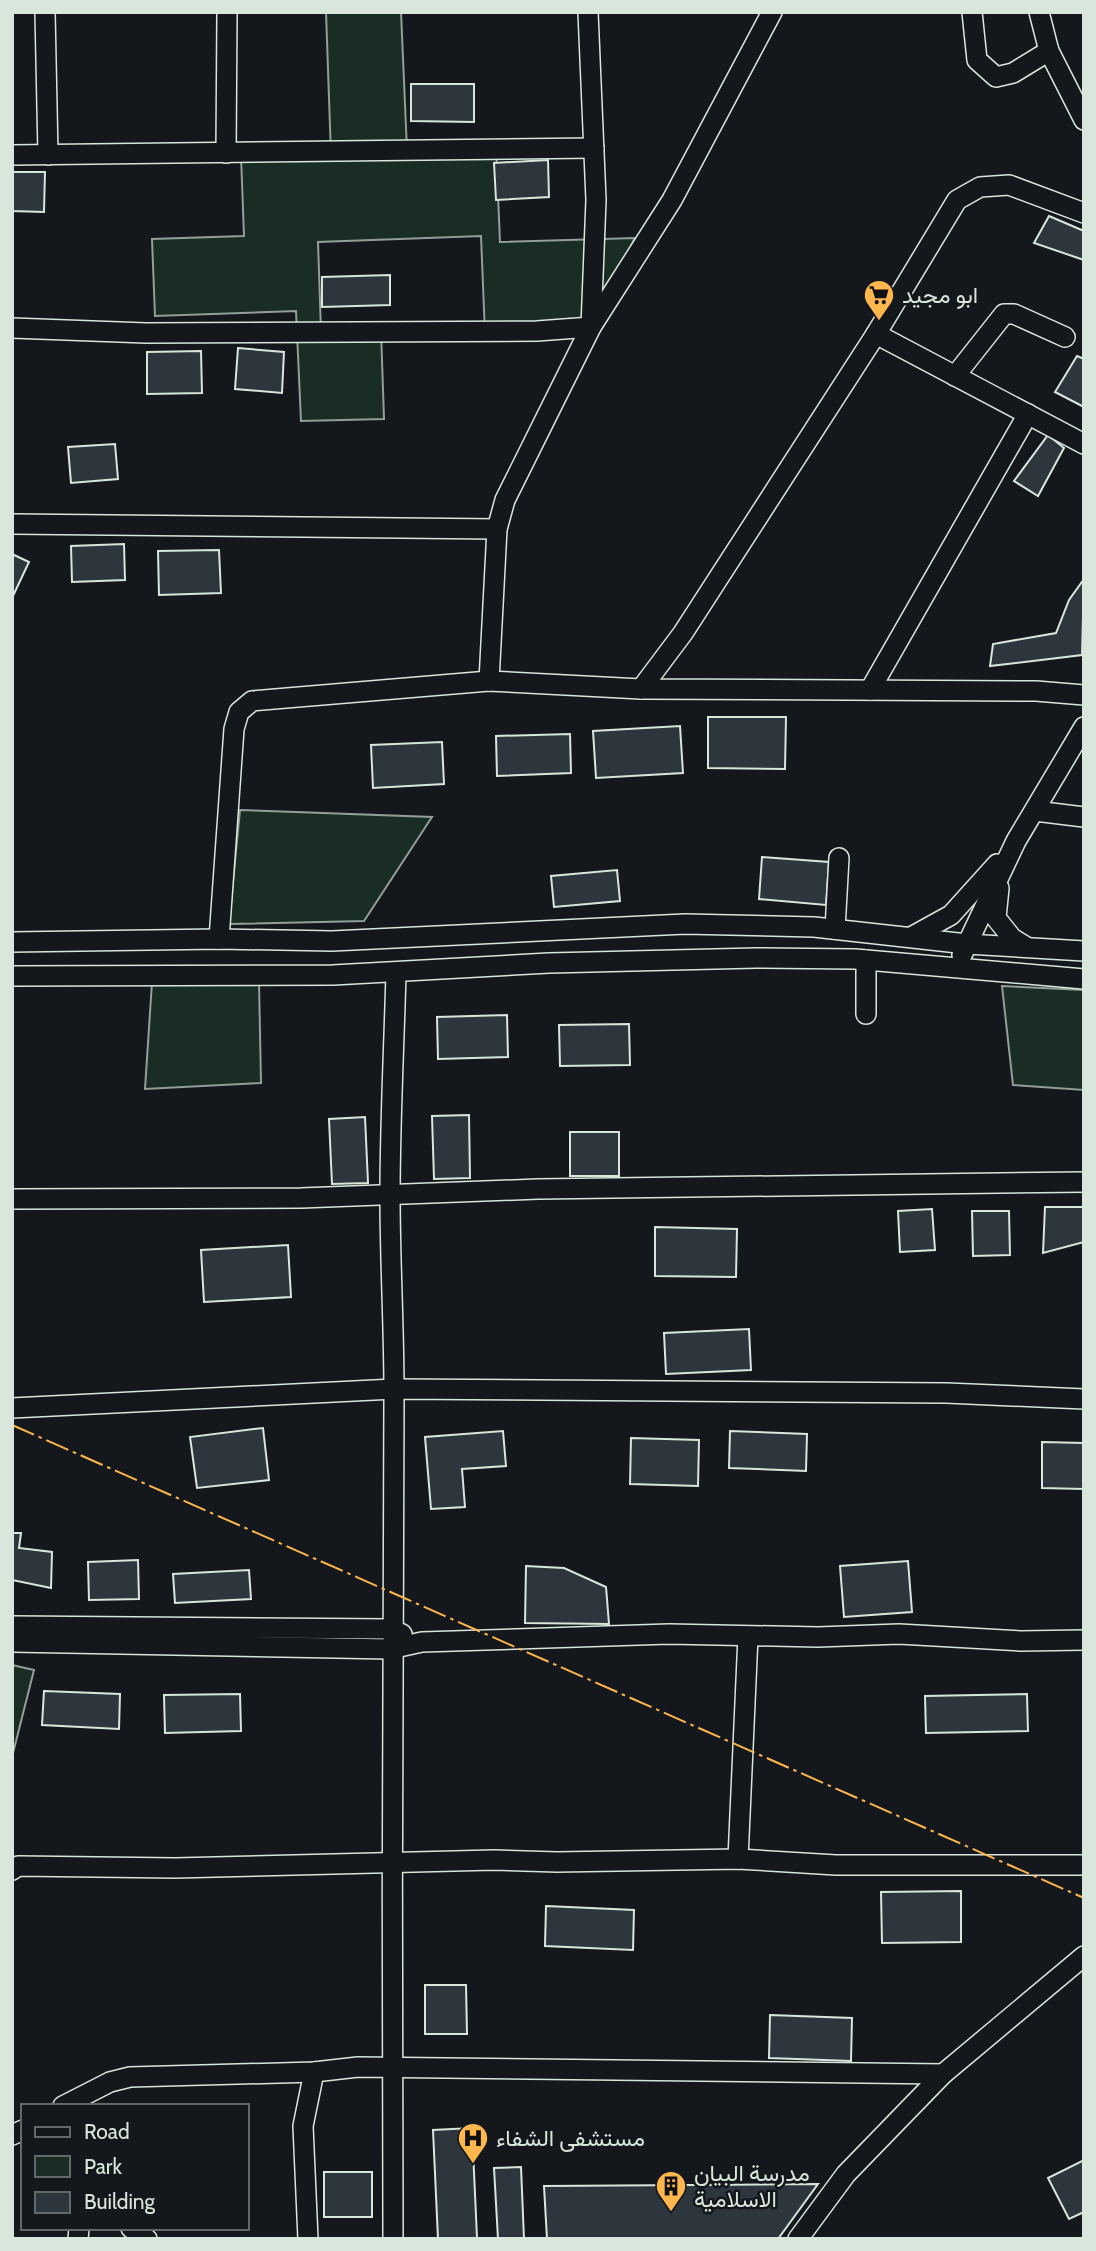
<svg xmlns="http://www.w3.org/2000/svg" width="1096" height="2251" viewBox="0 0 1096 2251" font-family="Cabin,Vazirmatn,sans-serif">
<rect width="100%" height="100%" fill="#14181c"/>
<!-- green -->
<g fill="#1a2d24" stroke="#939e99" stroke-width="2">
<path d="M 326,12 L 401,12 L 407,150 L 496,147 L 500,242 L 635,238 L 586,331 L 485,334 L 481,236 L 318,242 L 321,331 L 381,330 L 384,419 L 301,421 L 296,311 L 155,316 L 152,239 L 244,236 L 241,156 L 331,155 Z"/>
<path d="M 240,810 L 432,817 L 364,921 L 229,924 Z"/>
<path d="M 152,982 L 259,982 L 261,1083 L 145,1089 Z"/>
<path d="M 1002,986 L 1084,990 L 1084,1090 L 1013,1085 Z"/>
<path d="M 12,1665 L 34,1670 L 12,1757 Z"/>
</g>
<!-- building -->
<g fill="#2c363c" stroke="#d8e6dc" stroke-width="2">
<path d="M 411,84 L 474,84 L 474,122 L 411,121 Z"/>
<path d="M 548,160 L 549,197 L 496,200 L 494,163 Z"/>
<path d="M 12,172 L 45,172 L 44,212 L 12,211 Z"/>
<path d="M 1049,216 L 1084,231 L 1084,260 L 1034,243 Z"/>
<path d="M 390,275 L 390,305 L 322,307 L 322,277 Z"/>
<path d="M 238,348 L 284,352 L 282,393 L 235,389 Z"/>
<path d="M 201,351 L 202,393 L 147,394 L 147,352 Z"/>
<path d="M 1077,356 L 1084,359 L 1084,407 L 1055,392 Z"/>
<path d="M 1048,435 L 1064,448 L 1038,496 L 1014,481 Z"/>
<path d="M 115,444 L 118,479 L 71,483 L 68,447 Z"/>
<path d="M 124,544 L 125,580 L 72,582 L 71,546 Z"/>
<path d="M 219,550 L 221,593 L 159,595 L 158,551 Z"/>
<path d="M 12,554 L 29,562 L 12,598 Z"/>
<path d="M 1084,579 L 1082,655 L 990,666 L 993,644 L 1056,633 L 1069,600 Z"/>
<path d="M 708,717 L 786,717 L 785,769 L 708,768 Z"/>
<path d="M 680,726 L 683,773 L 596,778 L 593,731 Z"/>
<path d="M 570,734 L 571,773 L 497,776 L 496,736 Z"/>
<path d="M 442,742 L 444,784 L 373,788 L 371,745 Z"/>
<path d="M 762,857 L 829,862 L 826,905 L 759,899 Z"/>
<path d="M 617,870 L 620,901 L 554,907 L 551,876 Z"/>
<path d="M 507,1015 L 508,1057 L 438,1059 L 437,1017 Z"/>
<path d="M 629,1024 L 630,1065 L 560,1066 L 559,1025 Z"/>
<path d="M 469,1115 L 470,1178 L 434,1179 L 432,1116 Z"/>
<path d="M 365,1117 L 368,1183 L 332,1184 L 329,1119 Z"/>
<rect x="570" y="1132" width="49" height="44"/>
<path d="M 1045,1207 L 1084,1207 L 1084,1242 L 1043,1253 Z"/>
<path d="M 932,1209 L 935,1250 L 900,1252 L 898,1211 Z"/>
<path d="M 972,1211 L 1009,1211 L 1010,1255 L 973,1256 Z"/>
<path d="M 655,1227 L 737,1229 L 736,1277 L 655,1276 Z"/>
<path d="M 288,1245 L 291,1297 L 204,1302 L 201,1250 Z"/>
<path d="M 749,1329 L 751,1370 L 666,1374 L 664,1333 Z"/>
<path d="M 263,1428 L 269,1480 L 197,1488 L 190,1437 Z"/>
<path d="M 503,1431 L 506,1466 L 462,1469 L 465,1507 L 431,1509 L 425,1437 Z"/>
<path d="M 730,1431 L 807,1434 L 806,1471 L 729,1468 Z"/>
<path d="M 631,1438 L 699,1440 L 698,1486 L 630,1484 Z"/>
<path d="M 1042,1442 L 1084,1443 L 1084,1489 L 1042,1488 Z"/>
<path d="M 12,1533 L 21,1533 L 19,1548 L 52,1552 L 51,1588 L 12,1580 Z"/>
<path d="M 138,1560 L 139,1599 L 89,1600 L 88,1562 Z"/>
<path d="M 908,1561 L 912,1612 L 844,1617 L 840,1566 Z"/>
<path d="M 526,1566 L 564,1568 L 606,1587 L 609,1624 L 525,1623 Z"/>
<path d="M 249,1570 L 251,1599 L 175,1603 L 173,1574 Z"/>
<path d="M 44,1691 L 120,1694 L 119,1729 L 42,1725 Z"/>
<path d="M 240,1694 L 241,1731 L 165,1733 L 164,1695 Z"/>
<path d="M 1027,1694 L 1028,1731 L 926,1733 L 925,1696 Z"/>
<path d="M 961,1891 L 961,1942 L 882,1943 L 881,1892 Z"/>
<path d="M 546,1906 L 634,1910 L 633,1950 L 545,1946 Z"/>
<path d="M 425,1985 L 466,1985 L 467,2034 L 425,2034 Z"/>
<path d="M 770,2015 L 852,2018 L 851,2061 L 769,2058 Z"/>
<path d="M 472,2128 L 477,2238 L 438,2239 L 433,2130 Z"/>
<path d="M 1084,2160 L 1084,2212 L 1069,2219 L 1048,2178 Z"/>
<path d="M 521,2167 L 524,2239 L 498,2239 L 494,2168 Z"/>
<rect x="324" y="2172" width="48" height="45"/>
<path d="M 818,2184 L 778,2239 L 547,2239 L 544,2186 Z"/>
</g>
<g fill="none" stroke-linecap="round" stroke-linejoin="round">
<!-- minor casing -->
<g stroke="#d8e6dc" stroke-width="22">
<g id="minor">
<path d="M 45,12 L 48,155"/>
<path d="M 972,12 L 977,60 L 996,77 L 1013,73 L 1049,51"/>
<path d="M 1039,12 L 1049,51 L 1084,120"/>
<path d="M 226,153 L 227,12"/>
<path d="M 12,155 L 594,148"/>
<path d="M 12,328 L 146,333 L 537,331 L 591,327 L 596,200 L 588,12"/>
<path d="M 876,334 L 1084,444"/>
<path d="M 955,376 L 1004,314 L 1014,314 L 1065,337"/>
<path d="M 12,524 L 497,529"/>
<path d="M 489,681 L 497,529 L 505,500 L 591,327 L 672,200 L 772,12"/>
<path d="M 641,689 L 683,633 L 876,334 L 957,200 L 980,187 L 1009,185 L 1084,213"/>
<path d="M 870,690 L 1028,414"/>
<path d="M 1035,811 L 1084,817"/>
<path d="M 999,888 L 996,918 L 1012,938 L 1025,946"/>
<path d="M 835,929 L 839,858"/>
<path d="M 913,936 L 951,915 L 997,864"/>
<path d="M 219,939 L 234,729 L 239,712 L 252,701 L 489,681 L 641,689 L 1036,691 L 1084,695"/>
<path d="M 12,942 L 219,939 L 332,941 L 685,924 L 814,927 L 967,944 L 1084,951"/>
<path d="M 962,955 L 1016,841 L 1084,727"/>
<path d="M 12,976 L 333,975 L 549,963 L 756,958 L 855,959 L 1084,979"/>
<path d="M 866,1014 L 866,960"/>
<path d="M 12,1199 L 301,1198 L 538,1189 L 1084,1182"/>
<path d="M 12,1408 L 394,1389 L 946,1393 L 1084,1399"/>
<path d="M 12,1626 L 390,1629 L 402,1634"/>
<path d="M 12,1642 L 390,1649 L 422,1642 L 669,1634 L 818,1637 L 899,1634 L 1021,1641 L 1084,1640"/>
<path d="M 738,1859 L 748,1636"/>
<path d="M 12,1870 L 18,1866 L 175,1868 L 494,1860 L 557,1862 L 738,1859 L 836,1865 L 1084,1865"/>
<path d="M 63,2106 L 110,2082 L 130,2077 L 314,2072 L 358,2067 L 943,2074"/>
<path d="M 12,2135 L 23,2130"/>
<path d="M 131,2228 L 147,2239"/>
<path d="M 78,2239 L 79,2228"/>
<path d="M 308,2239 L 303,2126 L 314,2072"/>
<path d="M 393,2239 C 392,1957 392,1675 394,1393 C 394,1327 390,1261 390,1196 C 390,1122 394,1047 396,973"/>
<path d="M 798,2239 L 846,2174 L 943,2074 L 1084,1956"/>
</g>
</g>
<!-- minor -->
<use href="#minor" stroke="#14181c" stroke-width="19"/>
<!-- power -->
<path stroke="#ffb74d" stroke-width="2" stroke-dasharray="24 5 3.5 5" stroke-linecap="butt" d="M 12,1425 L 1084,1898"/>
</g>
<!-- icons -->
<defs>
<g id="supermarket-pin" transform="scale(1.575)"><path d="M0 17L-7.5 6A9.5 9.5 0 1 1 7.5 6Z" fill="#ffb74d" stroke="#14181c"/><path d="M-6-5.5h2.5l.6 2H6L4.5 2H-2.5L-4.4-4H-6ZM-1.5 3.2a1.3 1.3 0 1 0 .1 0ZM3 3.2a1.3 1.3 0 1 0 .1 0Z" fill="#111"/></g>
<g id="hospital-pin" transform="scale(1.575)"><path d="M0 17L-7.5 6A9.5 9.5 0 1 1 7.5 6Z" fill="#ffb74d" stroke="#14181c"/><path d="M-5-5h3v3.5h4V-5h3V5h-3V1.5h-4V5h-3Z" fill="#111"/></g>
<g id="building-pin" transform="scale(1.575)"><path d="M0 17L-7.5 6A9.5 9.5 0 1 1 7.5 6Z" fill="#ffb74d" stroke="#14181c"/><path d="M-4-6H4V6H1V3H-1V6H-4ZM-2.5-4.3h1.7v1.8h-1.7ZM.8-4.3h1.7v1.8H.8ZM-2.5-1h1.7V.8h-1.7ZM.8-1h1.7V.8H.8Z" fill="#111"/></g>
</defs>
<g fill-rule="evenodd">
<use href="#supermarket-pin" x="879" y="295"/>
<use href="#hospital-pin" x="473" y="2138"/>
<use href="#building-pin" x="671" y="2186"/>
</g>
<g text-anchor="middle" stroke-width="5" stroke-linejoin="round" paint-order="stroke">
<!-- poi labels -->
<g font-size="23" fill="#d8e6dc" stroke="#14181c" text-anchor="start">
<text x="902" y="303">ابو مجيد</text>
<text x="496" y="2146">مستشفى الشفاء</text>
<text x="694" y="2181">مدرسة البيان<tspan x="694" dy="26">الاسلامية</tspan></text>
</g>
</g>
<!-- border -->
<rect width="1096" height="2251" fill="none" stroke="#d8e6dc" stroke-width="28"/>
<!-- legend -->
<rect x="21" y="2104" width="228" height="126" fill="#14181c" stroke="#626a69" stroke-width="2"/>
<rect x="35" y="2127" width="35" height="10" fill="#14181c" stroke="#626a69" stroke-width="2"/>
<text x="84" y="2139" font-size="21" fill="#d8e6dc">Road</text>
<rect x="35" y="2156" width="35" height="21" fill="#1a2d24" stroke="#626a69" stroke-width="2"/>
<text x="84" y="2174" font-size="21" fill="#d8e6dc">Park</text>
<rect x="35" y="2192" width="35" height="21" fill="#2c363c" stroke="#626a69" stroke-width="2"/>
<text x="84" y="2209" font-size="21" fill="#d8e6dc">Building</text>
</svg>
